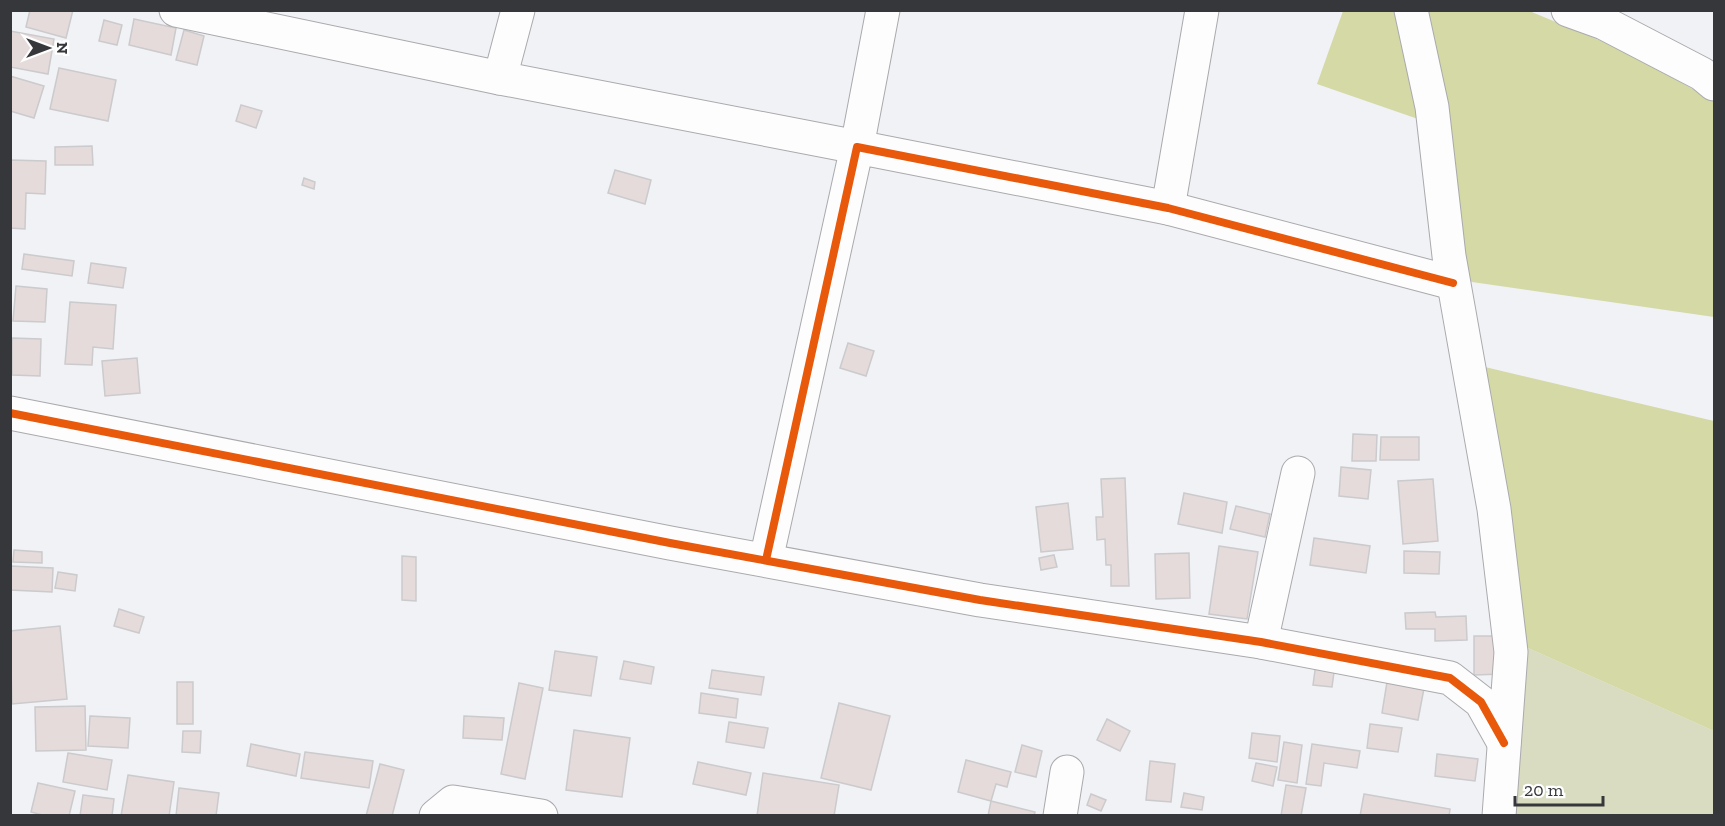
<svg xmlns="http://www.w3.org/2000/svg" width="1725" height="826" viewBox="0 0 1725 826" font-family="'Zilla Slab',serif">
<rect width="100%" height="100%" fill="#f1f2f6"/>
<!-- green -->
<path fill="#d9dcc0" d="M 1501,636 L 1714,731 L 1714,815 L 1486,816 Z"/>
<!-- forest -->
<g fill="#d5d9a6">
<path d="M 1527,10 L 1623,50 L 1714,101 L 1714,317 L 1458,280 L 1444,128 L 1317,84 L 1343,11 Z"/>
<path d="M 1464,362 L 1714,421 L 1714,731 L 1501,636 Z"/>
</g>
<!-- building -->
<g fill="#e5dbda" stroke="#cbcacc" stroke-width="1.5">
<path d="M 30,10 L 73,10 L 66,38 L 26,27 Z"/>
<path d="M 134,19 L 176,28 L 171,55 L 129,45 Z"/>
<path d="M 104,20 L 122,25 L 117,45 L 99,41 Z"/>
<path d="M 184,30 L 204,36 L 197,65 L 176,60 Z"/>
<path d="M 10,31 L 54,39 L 48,74 L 10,67 Z"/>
<path d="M 59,68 L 116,80 L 108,121 L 50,109 Z"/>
<path d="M 10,76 L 44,86 L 34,118 L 10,111 Z"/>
<path d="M 241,105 L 262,111 L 256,128 L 236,121 Z"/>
<path d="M 92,146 L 93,165 L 55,165 L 55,147 Z"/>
<path d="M 10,160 L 46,161 L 45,194 L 26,193 L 25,229 L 10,228 Z"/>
<path d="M 615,170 L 651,180 L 645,204 L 608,193 Z"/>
<path d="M 304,178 L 315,182 L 314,189 L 302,185 Z"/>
<path d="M 24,254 L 74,261 L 72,276 L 22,269 Z"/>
<path d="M 91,263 L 126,268 L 123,288 L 88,283 Z"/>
<path d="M 16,286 L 47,289 L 45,322 L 13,321 Z"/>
<path d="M 70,302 L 116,305 L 113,349 L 93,347 L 92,365 L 65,364 Z"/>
<path d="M 12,338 L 41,339 L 40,376 L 12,375 Z"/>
<path d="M 848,343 L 874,351 L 866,376 L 840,368 Z"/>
<path d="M 137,358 L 140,393 L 105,396 L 102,361 Z"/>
<path d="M 1353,434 L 1377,435 L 1376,461 L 1352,461 Z"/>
<path d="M 1381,437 L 1419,437 L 1419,460 L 1380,460 Z"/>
<path d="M 1341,467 L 1371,470 L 1368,499 L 1339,496 Z"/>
<path d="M 1125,478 L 1129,586 L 1111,586 L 1111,565 L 1106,565 L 1105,539 L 1097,540 L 1096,517 L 1103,517 L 1101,479 Z"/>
<path d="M 1433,479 L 1438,541 L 1403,544 L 1398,481 Z"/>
<path d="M 1184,493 L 1227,502 L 1222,533 L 1178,524 Z"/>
<path d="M 1068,503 L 1073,549 L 1041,552 L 1036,507 Z"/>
<path d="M 1236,506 L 1270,514 L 1265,537 L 1230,529 Z"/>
<path d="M 1314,538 L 1370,546 L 1366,573 L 1310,565 Z"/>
<path d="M 1219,546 L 1258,552 L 1247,619 L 1209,614 Z"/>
<path d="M 14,550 L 42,552 L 42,563 L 13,562 Z"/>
<path d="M 1404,551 L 1440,552 L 1439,574 L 1404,573 Z"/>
<path d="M 1189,553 L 1190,598 L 1156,599 L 1155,554 Z"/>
<path d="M 1054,555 L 1057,567 L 1041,570 L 1039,558 Z"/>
<path d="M 402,556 L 416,557 L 416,601 L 402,600 Z"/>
<path d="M 10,566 L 53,568 L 52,592 L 10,590 Z"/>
<path d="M 58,572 L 77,575 L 75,591 L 55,588 Z"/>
<path d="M 119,609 L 144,617 L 139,633 L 114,626 Z"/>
<path d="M 1435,612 L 1436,617 L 1466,616 L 1467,640 L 1435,641 L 1435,629 L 1406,629 L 1405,613 Z"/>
<path d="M 60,626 L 67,699 L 12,704 L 10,631 Z"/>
<path d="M 1474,636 L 1501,636 L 1502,674 L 1474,675 Z"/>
<path d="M 555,651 L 597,657 L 591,696 L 549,690 Z"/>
<path d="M 624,661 L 654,667 L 651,684 L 620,679 Z"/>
<path d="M 1316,663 L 1335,665 L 1332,687 L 1313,685 Z"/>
<path d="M 712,670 L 764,677 L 761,695 L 709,688 Z"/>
<path d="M 1388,676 L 1425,683 L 1418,720 L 1382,713 Z"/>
<rect x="177" y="682" width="16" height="42"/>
<path d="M 519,683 L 543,688 L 525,779 L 501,774 Z"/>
<path d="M 701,693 L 738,699 L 736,718 L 699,713 Z"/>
<path d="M 839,703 L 890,716 L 871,790 L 821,778 Z"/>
<path d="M 85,706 L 86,750 L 36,751 L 35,707 Z"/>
<path d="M 90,716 L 130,718 L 128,748 L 88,746 Z"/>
<path d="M 464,716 L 504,718 L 502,740 L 463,738 Z"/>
<path d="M 1107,719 L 1130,731 L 1120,751 L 1097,740 Z"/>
<path d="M 729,722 L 768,728 L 764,748 L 726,742 Z"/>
<path d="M 1370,724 L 1402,728 L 1398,752 L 1367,748 Z"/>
<path d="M 574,730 L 630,738 L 622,797 L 566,790 Z"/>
<path d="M 183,731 L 201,731 L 200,753 L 182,752 Z"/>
<path d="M 1252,733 L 1280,736 L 1277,762 L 1249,758 Z"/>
<path d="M 1284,742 L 1302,745 L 1297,783 L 1278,780 Z"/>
<path d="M 251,744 L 300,754 L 296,776 L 247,766 Z"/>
<path d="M 1312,744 L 1360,751 L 1357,768 L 1324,763 L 1321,786 L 1306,784 Z"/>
<path d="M 1022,745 L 1042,751 L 1036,777 L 1015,772 Z"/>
<path d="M 305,752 L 373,761 L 369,788 L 301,778 Z"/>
<path d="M 68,753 L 112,760 L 107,790 L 63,782 Z"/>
<path d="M 1437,754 L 1478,759 L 1475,781 L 1435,776 Z"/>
<path d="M 966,760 L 1011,772 L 1007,787 L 996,784 L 991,801 L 958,792 Z"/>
<path d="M 1150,761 L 1175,764 L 1171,802 L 1146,800 Z"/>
<path d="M 698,762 L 751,773 L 746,795 L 693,784 Z"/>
<path d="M 1256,763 L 1277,767 L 1273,786 L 1252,781 Z"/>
<path d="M 380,764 L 404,770 L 392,816 L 366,816 Z"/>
<path d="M 763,773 L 839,785 L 834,816 L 757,816 Z"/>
<path d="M 128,775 L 174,782 L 169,816 L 121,816 Z"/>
<path d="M 38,783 L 75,791 L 69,816 L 46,816 L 31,812 Z"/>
<path d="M 1286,785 L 1306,788 L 1301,816 L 1281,816 Z"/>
<path d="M 179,788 L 219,793 L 216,816 L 176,816 Z"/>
<path d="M 1184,793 L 1204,797 L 1202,810 L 1181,807 Z"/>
<path d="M 1091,794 L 1106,800 L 1101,811 L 1087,805 Z"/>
<path d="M 1364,794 L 1450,809 L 1449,816 L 1360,816 Z"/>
<path d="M 83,795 L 114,799 L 112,816 L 80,816 Z"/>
<path d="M 991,801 L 1035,812 L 1034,816 L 988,816 Z"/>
</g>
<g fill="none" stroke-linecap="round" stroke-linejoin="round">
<!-- street casing -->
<g stroke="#aaaaad" stroke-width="35">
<g id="street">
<path d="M 176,10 L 500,78"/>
<path d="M 518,10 L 500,78 L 857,147 L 883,10"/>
<path d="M 1411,10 L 1432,107 L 1449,256 L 1494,509 L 1511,652 L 1499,816"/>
<path d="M 1168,208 L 1202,10"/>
<path d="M 10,413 L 670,543 L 980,600 L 1261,642 L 1450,678 L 1481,702 L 1504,743"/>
<path d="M 766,560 L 857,147 L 1168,208 L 1453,283"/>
<path d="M 1261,642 L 1298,473"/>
<path d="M 436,816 L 453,802 L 541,816"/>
<path d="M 1060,816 L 1067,772"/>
</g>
</g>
<!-- secondary casing -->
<g stroke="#aaaaad" stroke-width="35">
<path id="secondary" d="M 1568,10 L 1604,23 L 1702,74 L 1714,84"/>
</g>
<!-- street -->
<use href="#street" stroke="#fdfdfe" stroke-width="33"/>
<!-- secondary -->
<use href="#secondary" stroke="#fdfdfe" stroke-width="33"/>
<!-- cycleway casing -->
<g stroke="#fefefe" stroke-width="11">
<g id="cycleway">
<path d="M 10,413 L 670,543 L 980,600 L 1261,642 L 1450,678 L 1481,702 L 1504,743"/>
<path d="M 766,560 L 857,147 L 1168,208 L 1453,283"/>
</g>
</g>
<!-- cycleway -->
<use href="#cycleway" stroke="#e8590c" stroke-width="8"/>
</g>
<!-- border -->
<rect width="1725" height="826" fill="none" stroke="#36373a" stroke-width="24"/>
<!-- north arrow -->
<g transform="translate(48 48) rotate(90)" stroke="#fefefe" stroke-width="4.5" paint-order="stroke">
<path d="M0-4.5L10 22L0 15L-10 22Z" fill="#36373a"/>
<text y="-9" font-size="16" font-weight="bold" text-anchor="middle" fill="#36373a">N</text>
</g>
<!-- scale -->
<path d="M1515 796v9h88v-9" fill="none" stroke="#36373a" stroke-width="3"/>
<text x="1524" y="796" font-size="18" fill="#36373a" stroke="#fefefe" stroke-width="4.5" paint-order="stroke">20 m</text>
</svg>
